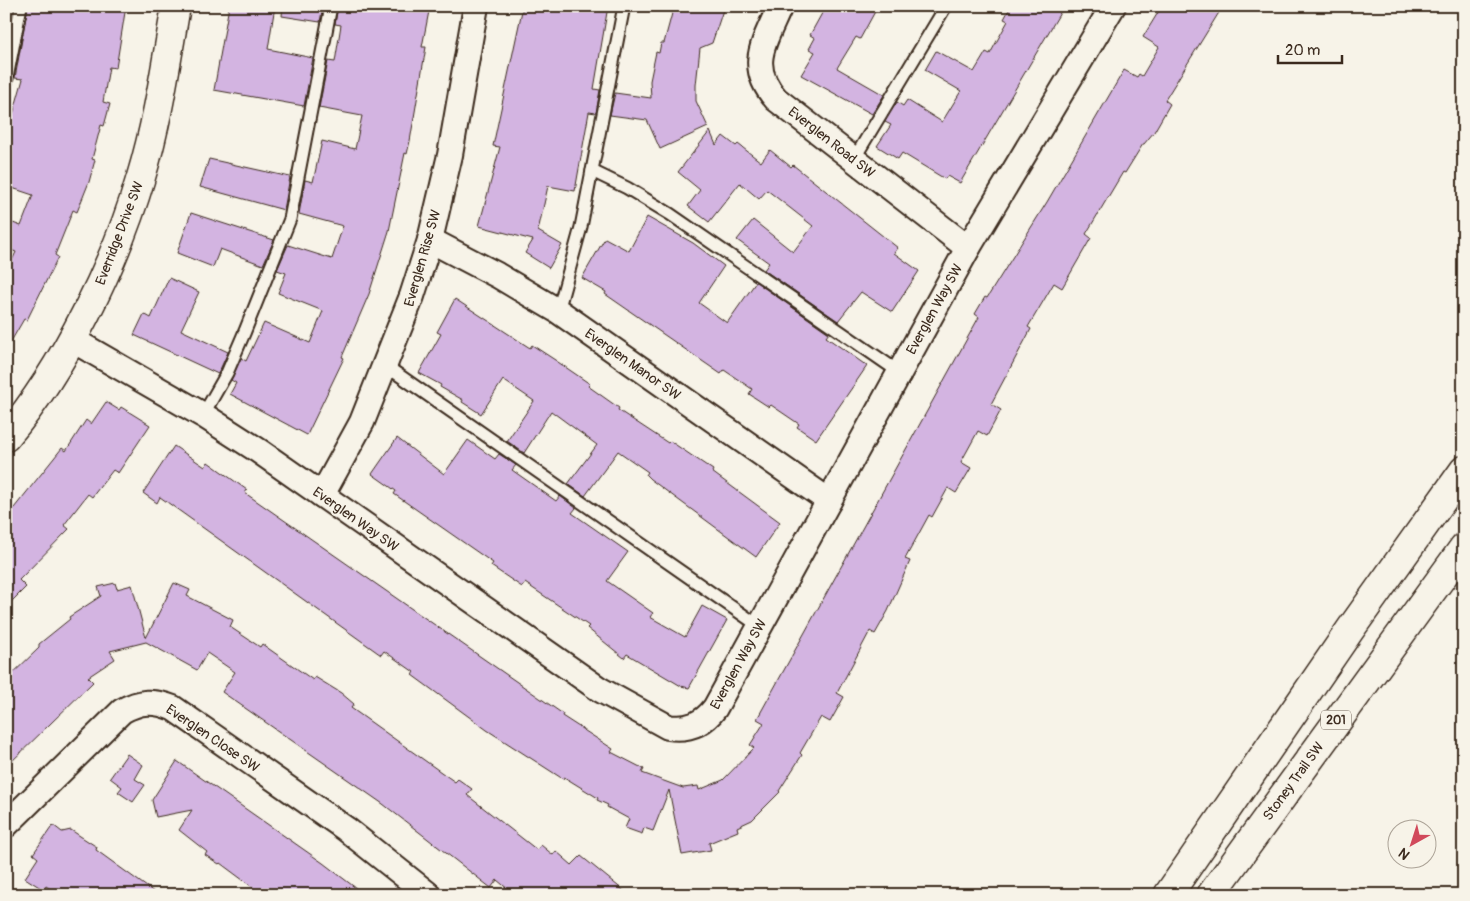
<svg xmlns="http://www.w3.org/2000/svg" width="1470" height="901" viewBox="0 0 1470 901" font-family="Pangolin,sans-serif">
<rect width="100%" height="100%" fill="#f7f3e8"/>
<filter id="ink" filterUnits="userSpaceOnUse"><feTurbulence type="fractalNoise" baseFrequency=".02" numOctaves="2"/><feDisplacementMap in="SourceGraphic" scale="10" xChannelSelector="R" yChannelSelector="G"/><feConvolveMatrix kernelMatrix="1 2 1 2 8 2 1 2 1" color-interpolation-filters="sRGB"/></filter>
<g filter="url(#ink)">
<!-- building -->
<g fill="#d3b4e1" stroke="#3b2a1e">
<path d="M 28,6 L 126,6 L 116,68 L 109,67 L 103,102 L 110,104 L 104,126 L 101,125 L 92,159 L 95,160 L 89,182 L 77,212 L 73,210 L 55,255 L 58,257 L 27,320 L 24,319 L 6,350 L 6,273 L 16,252 L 6,248 L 6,240 L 13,223 L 21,226 L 33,195 L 6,186 L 6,139 L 23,79 L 15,78 Z"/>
<path d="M 229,6 L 275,6 L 268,49 L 313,58 L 304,106 L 214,90 Z"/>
<path d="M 283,6 L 323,6 L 320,22 L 282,16 Z"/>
<path d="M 338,6 L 430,6 L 422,47 L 426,47 L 410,141 L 407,154 L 405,153 L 389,231 L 369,294 L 342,357 L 344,358 L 307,435 L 230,394 L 236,383 L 231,380 L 241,358 L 246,361 L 264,323 L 310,343 L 323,311 L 278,293 L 286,273 L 277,270 L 288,245 L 332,259 L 343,226 L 299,214 L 305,180 L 313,182 L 322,141 L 355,149 L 362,116 L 319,108 L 328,61 L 335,62 L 341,25 L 335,24 Z"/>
<path d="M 523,6 L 608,6 L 594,89 L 600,90 L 596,113 L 589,112 L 575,191 L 548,186 L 538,231 L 562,245 L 549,268 L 525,253 L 533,240 L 479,226 L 500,147 L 493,146 Z"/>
<path d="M 674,6 L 713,6 L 723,10 L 712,43 L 700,48 L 696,85 L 696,101 L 708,127 L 660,149 L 647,120 L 610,115 L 615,93 L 651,98 L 650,81 L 656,52 L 659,53 L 661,43 L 664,43 Z"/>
<path d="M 826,6 L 878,6 L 860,39 L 856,37 L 837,68 L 884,95 L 872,114 L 801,75 L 815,52 L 809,49 L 815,38 L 810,35 Z"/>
<path d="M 1011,6 L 1064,6 L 960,183 L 947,176 L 945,179 L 902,153 L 898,159 L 877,146 L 891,125 L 885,122 L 897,102 L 903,106 L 907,100 L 942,122 L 961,91 L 925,70 L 936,51 L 974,72 L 986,52 L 990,54 L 998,39 L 1008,21 L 1004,19 Z"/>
<path d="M 1162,6 L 1223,6 L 1165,100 L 1170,104 L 1154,132 L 1144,144 L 1143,144 L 1125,173 L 1123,172 L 1086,234 L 1091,238 L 1062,288 L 1054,283 L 1028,327 L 1031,329 L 991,404 L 1001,410 L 987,436 L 978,431 L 961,462 L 971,468 L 956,493 L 948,488 L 932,517 L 929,515 L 905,559 L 910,561 L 888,611 L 875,634 L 870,631 L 837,693 L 844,697 L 830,722 L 821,717 L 800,753 L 802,755 L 779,791 L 780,792 L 752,820 L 737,827 L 738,831 L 709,843 L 711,850 L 682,855 L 669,790 L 653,831 L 644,828 L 642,834 L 625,828 L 629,819 L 607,807 L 608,805 L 597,800 L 598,798 L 564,777 L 563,779 L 487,730 L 412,675 L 414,672 L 384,651 L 381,655 L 160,497 L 157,503 L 143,493 L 174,446 L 205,467 L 208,462 L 247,490 L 245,493 L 563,714 L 562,716 L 613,749 L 611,752 L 644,769 L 642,773 L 683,788 L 698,786 L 699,790 L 723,780 L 754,748 L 750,745 L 764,723 L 757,719 L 979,317 L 975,314 L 985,297 L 987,298 L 1047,202 L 1124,70 L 1137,77 L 1139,74 L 1142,76 L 1159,47 L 1143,37 Z"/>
<path d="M 6,13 L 12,14 L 6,42 Z"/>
<path d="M 710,131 L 716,145 L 723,136 L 736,146 L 738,144 L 761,162 L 770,150 L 791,167 L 793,165 L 898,248 L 894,253 L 919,271 L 892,312 L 861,292 L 838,321 L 764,270 L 769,263 L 737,240 L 753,220 L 793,252 L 813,226 L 767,190 L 759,199 L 740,183 L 709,222 L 688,206 L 700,190 L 678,172 Z"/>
<path d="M 209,159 L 290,177 L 284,210 L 200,187 Z"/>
<path d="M 191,213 L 274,240 L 263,265 L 220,249 L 213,267 L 177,253 Z"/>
<path d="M 647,217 L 693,243 L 724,266 L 699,303 L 727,323 L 756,282 L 829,333 L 826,337 L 867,366 L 816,440 L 797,427 L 799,424 L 771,405 L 769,407 L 749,394 L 752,389 L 724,370 L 721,374 L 605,294 L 606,292 L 582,278 L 605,238 L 629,251 Z"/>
<path d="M 169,278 L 199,292 L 181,330 L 228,352 L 218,374 L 134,335 L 144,314 L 151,318 Z"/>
<path d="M 455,299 L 530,348 L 532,345 L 555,360 L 590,384 L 588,386 L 619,408 L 618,410 L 668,443 L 670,441 L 713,470 L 712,472 L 780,522 L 756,557 L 650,479 L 646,475 L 648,472 L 618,451 L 585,496 L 568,484 L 597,445 L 551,411 L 524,453 L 507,441 L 534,401 L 503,380 L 481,414 L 462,402 L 463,400 L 440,387 L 441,385 L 419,373 L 441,334 L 437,332 Z"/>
<path d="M 106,402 L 119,410 L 121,407 L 150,425 L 118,473 L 113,470 L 92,497 L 88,494 L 64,525 L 69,529 L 19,580 L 26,587 L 6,607 L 6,518 L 62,448 L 66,451 L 86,420 L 91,424 Z"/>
<path d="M 397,438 L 444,474 L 468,440 L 495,459 L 499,454 L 516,465 L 512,470 L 556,501 L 560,496 L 576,508 L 572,513 L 628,552 L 607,581 L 653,613 L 650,617 L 685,637 L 702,606 L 727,620 L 689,688 L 681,686 L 627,654 L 624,658 L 587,628 L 589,626 L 525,583 L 522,587 L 491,566 L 493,563 L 394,494 L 396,491 L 372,474 Z"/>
<path d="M 115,583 L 117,589 L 132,585 L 146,638 L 174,583 L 190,590 L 187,596 L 233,620 L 230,627 L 260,647 L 262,644 L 313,680 L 315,677 L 341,693 L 354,704 L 351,708 L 455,782 L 458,779 L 472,789 L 467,795 L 537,850 L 541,845 L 553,855 L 556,851 L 572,865 L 581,856 L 629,895 L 515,895 L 497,880 L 491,888 L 383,804 L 222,692 L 235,672 L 207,653 L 197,670 L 146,642 L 110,651 L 115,659 L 88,677 L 93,682 L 6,767 L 6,680 L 39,648 L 39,644 L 70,619 L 69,617 L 101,596 L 98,587 Z"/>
<path d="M 127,754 L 143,765 L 135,779 L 145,785 L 133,802 L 118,792 L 122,787 L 110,778 Z"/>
<path d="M 177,761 L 323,863 L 365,895 L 263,895 L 220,863 L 219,864 L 205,855 L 207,852 L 179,830 L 192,810 L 156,817 L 152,800 Z"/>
<path d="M 53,825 L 62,832 L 71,830 L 83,838 L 97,847 L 96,850 L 158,895 L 59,895 L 46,886 L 44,890 L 25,878 L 38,858 L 33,854 Z"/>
</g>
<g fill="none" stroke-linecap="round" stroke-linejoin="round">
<!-- lane casing -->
<g stroke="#3b2a1e" stroke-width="15">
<g id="lane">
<path d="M 6,83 L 21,6"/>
<path d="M 854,159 L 946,6"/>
<path d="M 592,171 L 627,188 L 670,214 L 899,372"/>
<path d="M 558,311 L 581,227 L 624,6"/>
<path d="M 386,366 L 759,626"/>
<path d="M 203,415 L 227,373 L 245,331 L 290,219 L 331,6"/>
</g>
</g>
<!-- street casing -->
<g stroke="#3b2a1e" stroke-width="28">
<g id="street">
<path d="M 780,6 C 765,42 746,65 776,99 L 968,248"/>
<path d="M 430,240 L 497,275 L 558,311 L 829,501"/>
<path d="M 71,339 L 203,415 L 259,451 L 599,689 L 668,727 C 688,730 703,724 715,708 L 968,248 L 1113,6"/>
<path d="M 322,495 L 362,422 L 412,296 L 430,240 L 450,155 L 476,6"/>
<path d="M 6,825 L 122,711 C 140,701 153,700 173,708 L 346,829 L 429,895"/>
</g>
</g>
<!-- secondary casing -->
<g stroke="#3b2a1e" stroke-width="31">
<path id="secondary" d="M 6,437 C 64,369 116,262 141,177 C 158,121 166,63 176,6"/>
</g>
<!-- highway casing -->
<g stroke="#3b2a1e" stroke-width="31">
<g id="highway">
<path d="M 1168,895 L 1350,630 L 1464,470"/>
<path d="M 1211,895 L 1464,547"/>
</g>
</g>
<!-- lane -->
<use href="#lane" stroke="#f7f3e8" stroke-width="11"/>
<!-- street -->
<use href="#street" stroke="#f7f3e8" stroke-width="24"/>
<!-- secondary -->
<use href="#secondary" stroke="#f7f3e8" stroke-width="28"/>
<!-- highway -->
<use href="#highway" stroke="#f7f3e8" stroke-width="28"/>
</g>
</g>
<g text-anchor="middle" stroke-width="4" stroke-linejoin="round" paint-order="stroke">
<!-- shield labels -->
<rect fill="#f7f3e8" stroke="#73665b" stroke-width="1" x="1321" y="710.5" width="30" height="19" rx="4"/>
<g font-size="12" font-weight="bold" fill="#3b2a1e">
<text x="1336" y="724">201</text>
</g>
<!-- street labels -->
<g font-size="14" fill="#3b2a1e" stroke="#f7f3e8">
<text transform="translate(832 142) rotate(38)" y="5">Everglen Road SW</text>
<text transform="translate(119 233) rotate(-69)" y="5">Everridge Drive SW</text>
<text transform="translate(422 258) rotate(-74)" y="5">Everglen Rise SW</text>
<text transform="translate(934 309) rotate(-61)" y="5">Everglen Way SW</text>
<text transform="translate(633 364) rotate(35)" y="5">Everglen Manor SW</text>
<text transform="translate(356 519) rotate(35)" y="5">Everglen Way SW</text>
<text transform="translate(738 664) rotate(-61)" y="5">Everglen Way SW</text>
<text transform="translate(213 738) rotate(34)" y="5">Everglen Close SW</text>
<text transform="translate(1293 781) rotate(-54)" y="5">Stoney Trail SW</text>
</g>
</g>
<!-- margin -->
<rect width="1470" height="901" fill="none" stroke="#f7f3e8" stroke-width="25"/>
<rect x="12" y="12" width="1445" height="876" fill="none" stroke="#3b2a1e" stroke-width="2" filter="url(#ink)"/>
<!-- north arrow -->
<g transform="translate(1412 844) rotate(219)"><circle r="24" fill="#f7f3e8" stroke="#aca397"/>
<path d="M0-4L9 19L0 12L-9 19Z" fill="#d1495b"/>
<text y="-8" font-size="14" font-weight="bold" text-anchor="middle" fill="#3b2a1e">N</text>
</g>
<!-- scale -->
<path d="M1278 55v8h64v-8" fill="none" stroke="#3b2a1e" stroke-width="2.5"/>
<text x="1285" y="55" font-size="15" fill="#3b2a1e" stroke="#f7f3e8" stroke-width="4" paint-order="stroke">20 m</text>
</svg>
